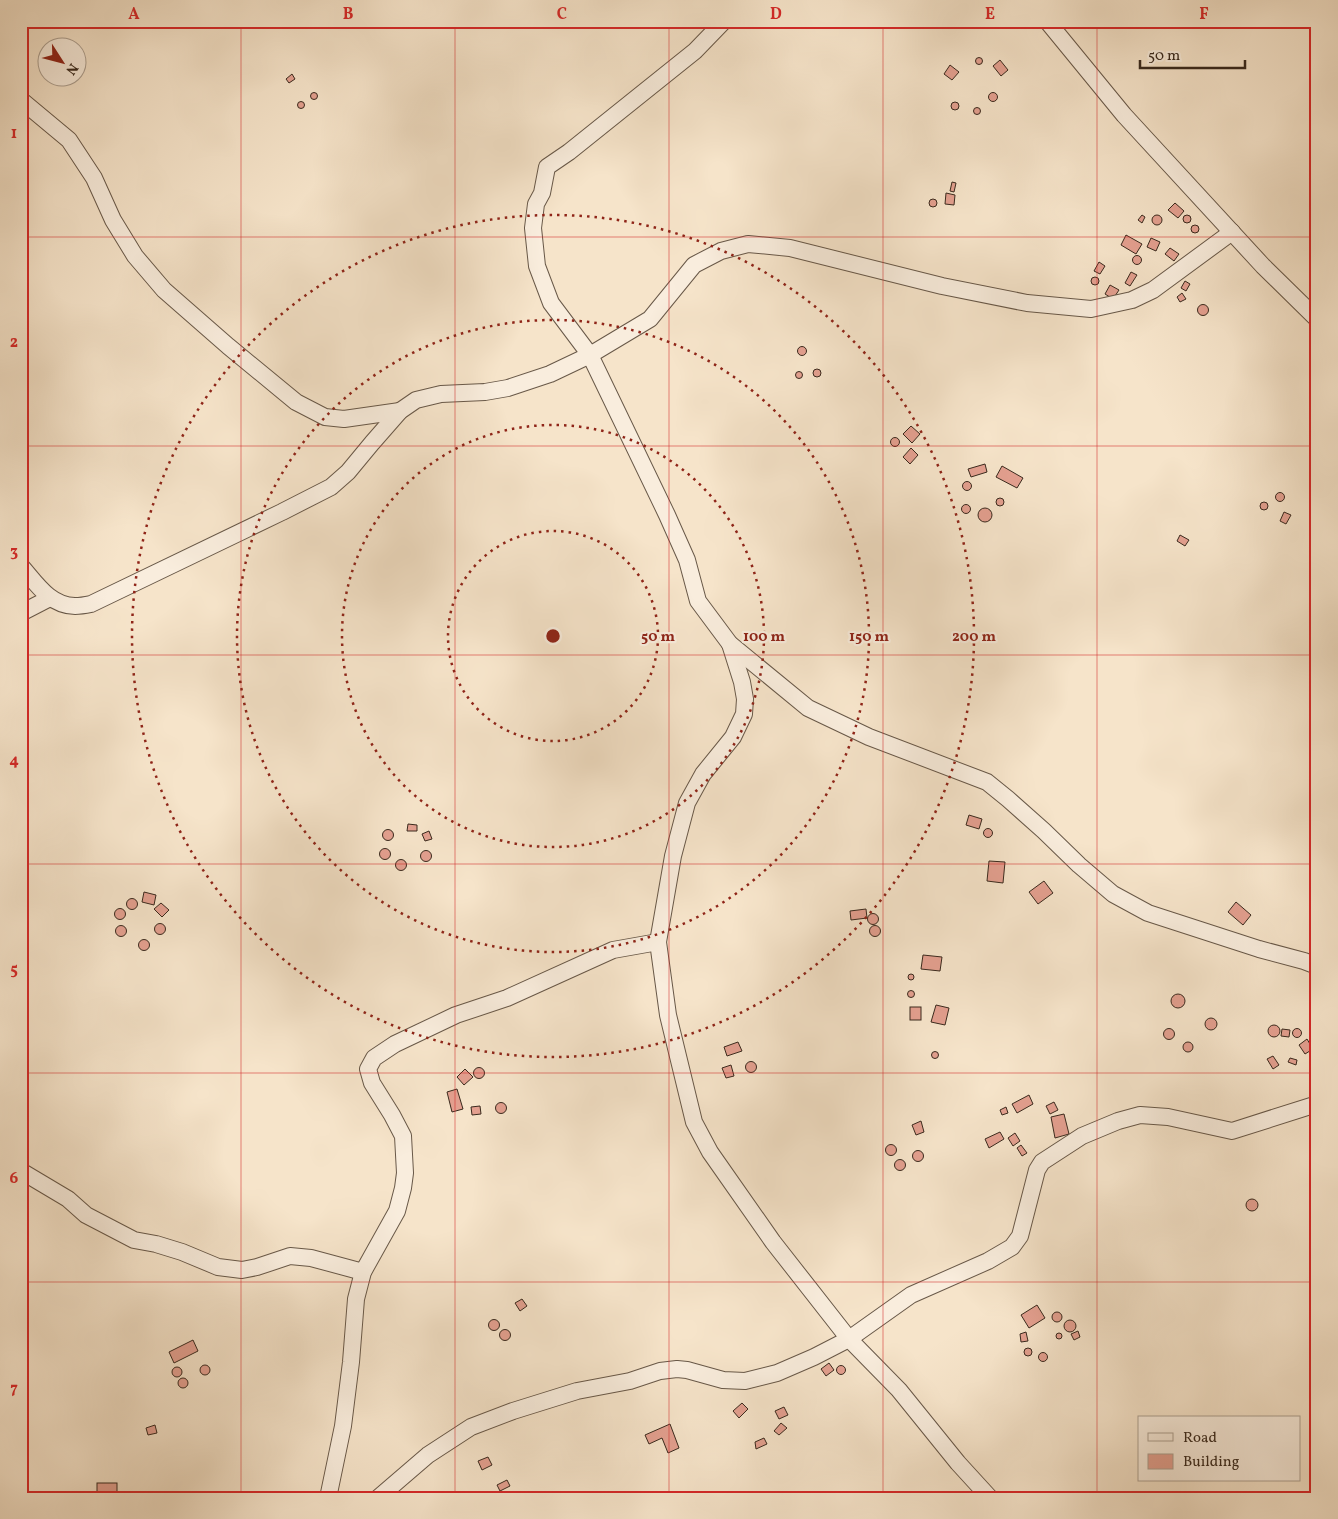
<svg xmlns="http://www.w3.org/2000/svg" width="1338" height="1519" viewBox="0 0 1338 1519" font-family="Vollkorn,serif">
<rect width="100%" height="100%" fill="#f6e4ca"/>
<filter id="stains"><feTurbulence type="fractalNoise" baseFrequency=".004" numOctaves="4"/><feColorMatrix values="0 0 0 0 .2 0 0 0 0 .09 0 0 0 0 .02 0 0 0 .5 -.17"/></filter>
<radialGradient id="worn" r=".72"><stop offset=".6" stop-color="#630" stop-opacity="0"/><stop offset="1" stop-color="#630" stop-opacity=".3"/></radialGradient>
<!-- building -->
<g fill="#e4a090" stroke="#39291d">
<circle cx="979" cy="61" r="3.5"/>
<path d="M 1000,60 L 1008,70 L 1001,76 L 993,66 Z"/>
<path d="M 950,65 L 959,72 L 952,80 L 944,74 Z"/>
<path d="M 292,74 L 295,79 L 289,83 L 286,79 Z"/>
<circle cx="314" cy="96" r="3.5"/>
<circle cx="993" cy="97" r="4.5"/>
<circle cx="301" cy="105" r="3.5"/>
<circle cx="955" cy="106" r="4"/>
<circle cx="977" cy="111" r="3.5"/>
<path d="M 952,182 L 956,183 L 954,192 L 950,191 Z"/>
<path d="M 946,193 L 955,195 L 954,205 L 945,204 Z"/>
<circle cx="933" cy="203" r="4"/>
<path d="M 1175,203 L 1184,211 L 1178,218 L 1168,210 Z"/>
<path d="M 1142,215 L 1145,217 L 1142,223 L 1138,220 Z"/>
<circle cx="1157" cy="220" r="5"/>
<circle cx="1187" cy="219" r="4"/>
<circle cx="1195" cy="229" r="4"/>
<path d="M 1126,235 L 1142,244 L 1136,254 L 1121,245 Z"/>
<path d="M 1151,238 L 1160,242 L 1156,251 L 1147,247 Z"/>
<path d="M 1170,248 L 1179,254 L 1174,261 L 1165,254 Z"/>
<circle cx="1137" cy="260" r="4.5"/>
<path d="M 1099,262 L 1105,266 L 1100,274 L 1094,271 Z"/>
<path d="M 1131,272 L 1137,275 L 1130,286 L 1125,283 Z"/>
<circle cx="1095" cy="281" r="4"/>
<path d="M 1185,281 L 1190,284 L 1186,291 L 1181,288 Z"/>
<path d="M 1110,285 L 1119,290 L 1113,299 L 1105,294 Z"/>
<path d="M 1182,293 L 1186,299 L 1180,302 L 1177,297 Z"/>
<circle cx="1203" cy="310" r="5.5"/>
<circle cx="802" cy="351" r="4.5"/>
<circle cx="817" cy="373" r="4"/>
<circle cx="799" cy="375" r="3.5"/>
<path d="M 911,426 L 920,434 L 912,443 L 903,434 Z"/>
<circle cx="895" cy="442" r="4.5"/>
<path d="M 911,448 L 918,455 L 910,464 L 903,457 Z"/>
<path d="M 985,464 L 987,472 L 971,477 L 968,469 Z"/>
<path d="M 1002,466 L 1023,478 L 1017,488 L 996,477 Z"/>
<circle cx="967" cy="486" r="4.5"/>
<circle cx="1280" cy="497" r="4.5"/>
<circle cx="1000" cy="502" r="4"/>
<circle cx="1264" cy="506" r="4"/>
<circle cx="966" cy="509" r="4.5"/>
<circle cx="985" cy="515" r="7"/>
<path d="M 1284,512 L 1291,515 L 1286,524 L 1280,521 Z"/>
<path d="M 1180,535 L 1189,540 L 1185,546 L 1177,541 Z"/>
<path d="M 969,815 L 982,819 L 979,829 L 966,825 Z"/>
<path d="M 408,824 L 417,825 L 417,831 L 407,831 Z"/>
<circle cx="988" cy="833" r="4.5"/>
<circle cx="388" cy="835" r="5.5"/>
<path d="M 429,831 L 432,839 L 425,841 L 422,834 Z"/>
<circle cx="385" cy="854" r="5.5"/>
<circle cx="426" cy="856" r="5.5"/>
<circle cx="401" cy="865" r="5.5"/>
<path d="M 989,861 L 1005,862 L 1003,883 L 987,881 Z"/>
<path d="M 1044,881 L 1053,893 L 1038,904 L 1029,892 Z"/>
<path d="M 144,892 L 156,895 L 154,905 L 142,902 Z"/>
<circle cx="132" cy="904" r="5.5"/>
<path d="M 1236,902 L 1251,915 L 1243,925 L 1228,912 Z"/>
<path d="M 161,903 L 169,910 L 162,917 L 154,909 Z"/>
<circle cx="120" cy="914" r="5.5"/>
<path d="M 866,909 L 867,918 L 851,920 L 850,911 Z"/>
<circle cx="873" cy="919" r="5.5"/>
<circle cx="160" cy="929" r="5.5"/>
<circle cx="875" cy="931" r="5.5"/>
<circle cx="121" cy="931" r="5.5"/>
<circle cx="144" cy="945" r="5.5"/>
<path d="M 923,955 L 942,957 L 940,971 L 921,969 Z"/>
<circle cx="911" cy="977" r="3"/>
<circle cx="911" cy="994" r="3.5"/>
<circle cx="1178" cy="1001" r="7"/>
<path d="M 936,1005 L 949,1008 L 945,1025 L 931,1022 Z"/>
<rect x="910" y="1007" width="11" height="13"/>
<circle cx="1211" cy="1024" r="6"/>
<circle cx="1274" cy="1031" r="6"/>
<circle cx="1297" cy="1033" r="4.5"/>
<circle cx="1169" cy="1034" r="5.5"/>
<path d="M 1282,1029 L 1290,1030 L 1289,1037 L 1281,1036 Z"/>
<path d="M 1307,1039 L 1313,1049 L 1305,1054 L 1299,1045 Z"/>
<path d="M 738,1042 L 742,1051 L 727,1056 L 724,1047 Z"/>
<circle cx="1188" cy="1047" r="5"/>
<circle cx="935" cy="1055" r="3.5"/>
<path d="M 1273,1056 L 1279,1065 L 1273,1069 L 1267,1059 Z"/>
<path d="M 1290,1058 L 1297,1060 L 1296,1065 L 1288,1062 Z"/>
<circle cx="751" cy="1067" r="5.5"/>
<path d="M 731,1065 L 734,1076 L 726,1078 L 722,1068 Z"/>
<circle cx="479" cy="1073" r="5.5"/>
<path d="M 465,1069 L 473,1077 L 464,1085 L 457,1077 Z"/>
<path d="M 457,1089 L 463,1109 L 452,1112 L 447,1092 Z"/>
<path d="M 1029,1095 L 1033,1104 L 1017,1113 L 1012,1104 Z"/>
<path d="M 1054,1102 L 1058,1110 L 1050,1114 L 1046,1106 Z"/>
<circle cx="501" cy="1108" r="5.5"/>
<path d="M 480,1106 L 481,1114 L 472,1115 L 471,1107 Z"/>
<path d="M 1006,1107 L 1008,1113 L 1002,1115 L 1000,1110 Z"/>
<path d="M 1064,1114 L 1069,1134 L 1055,1138 L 1051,1117 Z"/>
<path d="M 921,1121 L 924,1132 L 916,1135 L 912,1125 Z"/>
<path d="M 1000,1132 L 1004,1139 L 989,1148 L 985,1139 Z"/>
<path d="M 1015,1133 L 1020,1141 L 1013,1146 L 1008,1138 Z"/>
<circle cx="891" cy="1150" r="5.5"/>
<path d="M 1021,1145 L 1027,1153 L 1022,1156 L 1017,1148 Z"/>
<circle cx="918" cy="1156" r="5.5"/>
<circle cx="900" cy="1165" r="5.5"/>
<circle cx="1252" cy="1205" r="6"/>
<path d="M 522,1299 L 527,1306 L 520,1311 L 515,1303 Z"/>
<path d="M 1037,1305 L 1045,1318 L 1029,1328 L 1021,1315 Z"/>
<circle cx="1057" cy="1317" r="5"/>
<circle cx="494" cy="1325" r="5.5"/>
<circle cx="1070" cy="1326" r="6"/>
<circle cx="505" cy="1335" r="5.5"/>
<path d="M 1078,1331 L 1080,1337 L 1074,1340 L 1071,1334 Z"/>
<path d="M 1026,1332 L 1028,1341 L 1021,1342 L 1020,1334 Z"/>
<circle cx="1059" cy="1336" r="3"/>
<path d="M 193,1340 L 198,1351 L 174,1363 L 169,1352 Z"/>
<circle cx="1028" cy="1352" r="4"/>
<circle cx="1043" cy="1357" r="4.5"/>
<path d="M 829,1363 L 834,1370 L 826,1376 L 821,1369 Z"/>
<circle cx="205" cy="1370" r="5"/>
<circle cx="841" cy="1370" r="4.5"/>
<circle cx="177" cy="1372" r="5"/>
<circle cx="183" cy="1383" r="5"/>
<path d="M 742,1403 L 748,1409 L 739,1418 L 733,1411 Z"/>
<path d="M 784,1407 L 788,1415 L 779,1419 L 775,1411 Z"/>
<path d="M 781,1423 L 787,1428 L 779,1435 L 774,1431 Z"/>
<path d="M 670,1424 L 679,1448 L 668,1453 L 662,1438 L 649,1444 L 645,1435 Z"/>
<path d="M 155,1425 L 157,1433 L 148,1435 L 146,1428 Z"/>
<path d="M 764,1438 L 767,1444 L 756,1449 L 755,1442 Z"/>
<path d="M 488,1457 L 492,1465 L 482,1470 L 478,1461 Z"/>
<path d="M 507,1480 L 510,1486 L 500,1491 L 497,1485 Z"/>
<rect x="97" y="1483" width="20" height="12"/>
<path d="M 118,1493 L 128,1493 L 129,1498 L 118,1498 Z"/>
</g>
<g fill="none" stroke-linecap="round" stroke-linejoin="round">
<!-- street casing -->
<g stroke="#685848" stroke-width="18">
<g id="street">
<path d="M 724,21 L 695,51 L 569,152 L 547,167 L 542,193 L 536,204 L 533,228 L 537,266 L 551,303 L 590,355 L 667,515 L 687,560 L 698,601 L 730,644 L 808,708 L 869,737 L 987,782 L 1008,799 L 1044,831 L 1079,865 L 1113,894 L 1148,913 L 1259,949 L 1304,961 L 1317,966"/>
<path d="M 1047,21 L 1124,115 L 1263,266 L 1317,319"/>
<path d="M 21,100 L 69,140 L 94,178 L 113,220 L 135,256 L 164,290 L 228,346 L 296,402 L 325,417 L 344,419 L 400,411"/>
<path d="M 21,566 C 36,583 50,606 75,606 C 80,606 86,605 91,604 L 282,512 L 331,487 L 348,472 L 372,443 L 400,411 L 416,400 L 441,394 L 485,392 L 508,388 L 550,374 L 590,355 L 650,319 L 694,265 L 721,251 L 748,244 L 790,248 L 942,286 L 1027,303 L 1091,309 L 1132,300 L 1153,290 L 1232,232"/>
<path d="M 21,613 L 50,598"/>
<path d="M 730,644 L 742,682 L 745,699 L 744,714 L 733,737 L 703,774 L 687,803 L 673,856 L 658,942 L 668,1015 L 694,1122 L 710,1152 L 773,1242 L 849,1339 L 899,1390 L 958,1463 L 990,1498"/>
<path d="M 21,1171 L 68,1199 L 86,1215 L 134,1240 L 156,1244 L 182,1252 L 218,1267 L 242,1270 L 257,1267 L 290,1256 L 311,1258 L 363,1272"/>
<path d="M 328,1498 L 343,1426 L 351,1362 L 356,1299 L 363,1272 L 397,1211 L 403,1188 L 405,1173 L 403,1136 L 392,1115 L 372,1083 L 368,1069 L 374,1058 L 395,1044 L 456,1015 L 507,998 L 613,950 L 658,942"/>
<path d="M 378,1498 L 428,1455 L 471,1427 L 513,1411 L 577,1391 L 630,1381 L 660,1371 L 677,1369 L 687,1370 L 723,1380 L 745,1381 L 777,1373 L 814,1357 L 849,1339 L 911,1295 L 988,1261 L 1012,1247 L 1020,1236 L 1037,1170 L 1042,1162 L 1082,1136 L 1118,1121 L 1140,1115 L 1168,1117 L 1232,1131 L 1317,1104"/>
</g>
</g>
<!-- street -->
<use href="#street" stroke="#f9eddd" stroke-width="16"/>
</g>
<!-- grid -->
<path fill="none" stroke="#d62828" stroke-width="1" stroke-opacity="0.55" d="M 241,21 L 241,1498M 455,21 L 455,1498M 669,21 L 669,1498M 883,21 L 883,1498M 1097,21 L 1097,1498M 21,237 L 1317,237M 21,446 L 1317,446M 21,655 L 1317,655M 21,864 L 1317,864M 21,1073 L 1317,1073M 21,1282 L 1317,1282"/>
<!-- distance rings -->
<g fill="none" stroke="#8f2418" stroke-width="2.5" stroke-dasharray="2.5 5">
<circle cx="553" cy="636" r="105"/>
<circle cx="553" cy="636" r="211"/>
<circle cx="553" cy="636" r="316"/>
<circle cx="553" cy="636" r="421"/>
</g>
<circle cx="553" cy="636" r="8" fill="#8f2418" stroke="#f9eddd" stroke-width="2.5"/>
<g font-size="15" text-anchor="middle" font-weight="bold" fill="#8f2418" stroke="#f9eddd" stroke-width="4.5" stroke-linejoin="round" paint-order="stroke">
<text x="658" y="641">50 m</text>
<text x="764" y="641">100 m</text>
<text x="869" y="641">150 m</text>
<text x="974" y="641">200 m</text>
</g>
<!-- margin -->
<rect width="1338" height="1519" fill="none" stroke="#f6e4ca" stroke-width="55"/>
<!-- legend -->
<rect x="1138" y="1416" width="162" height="65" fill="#f9eddd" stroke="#ac9f90"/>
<rect x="1148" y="1433" width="25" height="8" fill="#f9eddd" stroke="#ac9f90"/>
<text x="1183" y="1442" font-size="15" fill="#39291d">Road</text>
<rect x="1148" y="1454" width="25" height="15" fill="#e4a090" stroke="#ac9f90"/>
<text x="1183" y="1466" font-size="15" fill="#39291d">Building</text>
<!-- north arrow -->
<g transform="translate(62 62) rotate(126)"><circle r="24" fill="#f9eddd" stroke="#ac9f90"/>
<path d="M0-4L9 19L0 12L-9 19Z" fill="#8f2418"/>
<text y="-8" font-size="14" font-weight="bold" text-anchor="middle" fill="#39291d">N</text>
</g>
<!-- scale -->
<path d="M1140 60v8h105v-8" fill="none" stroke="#39291d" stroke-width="2.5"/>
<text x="1148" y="60" font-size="15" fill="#39291d" stroke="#f9eddd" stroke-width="4" paint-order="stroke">50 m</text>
<rect x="28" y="28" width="1282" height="1464" fill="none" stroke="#d62828" stroke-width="2"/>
<g font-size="16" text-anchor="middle" font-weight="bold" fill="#d62828">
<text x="134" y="19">A</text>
<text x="348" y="19">B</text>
<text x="562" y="19">C</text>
<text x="776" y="19">D</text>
<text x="990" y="19">E</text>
<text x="1204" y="19">F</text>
<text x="14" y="138">1</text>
<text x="14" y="347">2</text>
<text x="14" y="556">3</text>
<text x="14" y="765">4</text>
<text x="14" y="974">5</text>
<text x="14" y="1183">6</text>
<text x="14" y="1393">7</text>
</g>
<rect width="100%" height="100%" filter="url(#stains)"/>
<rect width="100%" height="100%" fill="url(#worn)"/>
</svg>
